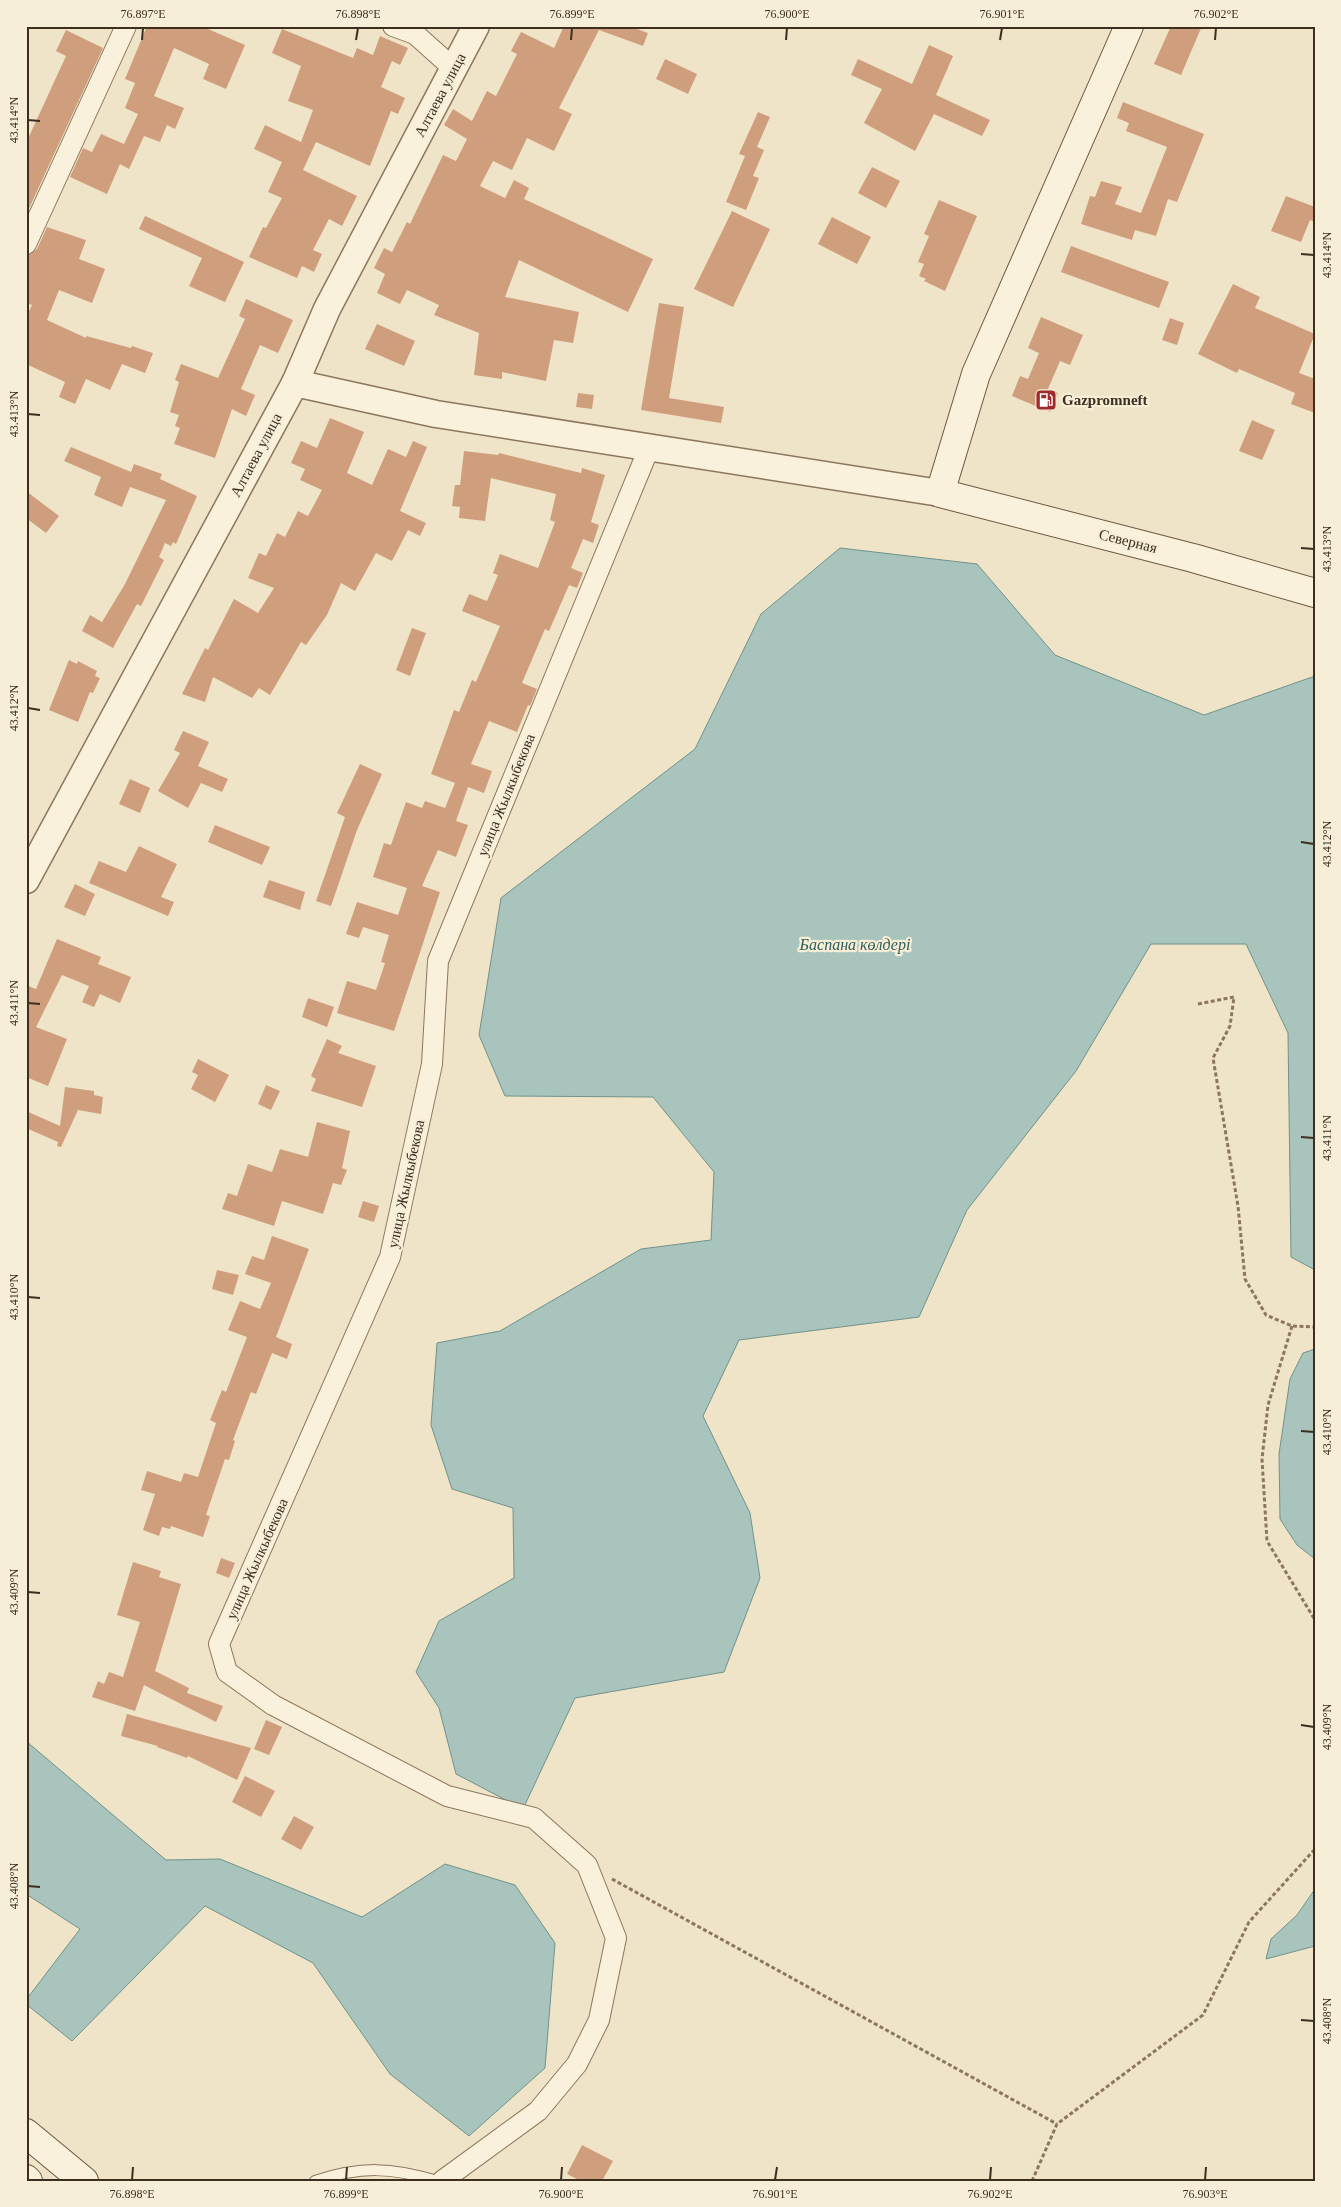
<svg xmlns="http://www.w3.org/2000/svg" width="1341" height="2207" viewBox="0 0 1341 2207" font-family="Georgia,serif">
<rect width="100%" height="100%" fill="#f0e4c8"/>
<!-- water -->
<g fill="#a9c4bc" stroke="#6f938a">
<path d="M 840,548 L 977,564 L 1055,655 L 1204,715 L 1315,676 L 1315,1270 L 1291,1257 L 1288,1033 L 1246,944 L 1151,944 L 1076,1071 L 967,1210 L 919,1317 L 739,1340 L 703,1416 L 750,1513 L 760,1578 L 724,1672 L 575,1698 L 523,1809 L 456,1774 L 439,1708 L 416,1672 L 439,1621 L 514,1578 L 513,1508 L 452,1489 L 431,1425 L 437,1343 L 500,1331 L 641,1249 L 711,1240 L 714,1172 L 653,1097 L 505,1096 L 479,1035 L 501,898 L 695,749 L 761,614 Z"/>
<path d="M 1315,1349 L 1315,1559 L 1297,1545 L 1280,1519 L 1279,1454 L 1290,1379 L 1303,1353 Z"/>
<path d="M 26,1741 L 166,1860 L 220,1859 L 362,1917 L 445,1864 L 515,1885 L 555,1943 L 545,2068 L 469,2136 L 390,2074 L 313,1963 L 205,1906 L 72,2041 L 26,2004 L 26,2000 L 80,1929 L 26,1894 Z"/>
<path d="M 1315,1889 L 1315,1946 L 1266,1959 L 1271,1939 L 1297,1915 Z"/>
</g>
<!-- building -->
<g fill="#cf9f7d">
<path d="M 147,26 L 201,26 L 245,45 L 226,89 L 203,79 L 209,64 L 174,48 L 154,96 L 184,108 L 175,129 L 167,125 L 160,142 L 144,136 L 129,169 L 120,164 L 107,194 L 70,177 L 83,148 L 92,152 L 101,134 L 124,144 L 138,114 L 125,108 L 135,83 L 125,79 Z"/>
<path d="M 564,26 L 629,26 L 648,33 L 643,46 L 599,30 L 559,108 L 572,114 L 554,151 L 527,138 L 512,170 L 493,161 L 480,186 L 505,198 L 514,180 L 529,188 L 524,199 L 653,259 L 628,312 L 519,260 L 505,297 L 579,312 L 573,343 L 554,340 L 546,381 L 502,372 L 502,379 L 474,375 L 479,333 L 434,315 L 439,305 L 407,290 L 400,304 L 377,293 L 385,274 L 374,268 L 384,248 L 392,252 L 407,222 L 410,224 L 443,155 L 456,161 L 467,139 L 444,125 L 453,109 L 472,121 L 487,91 L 496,96 L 517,54 L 511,51 L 521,32 L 554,48 Z"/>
<path d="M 1171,26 L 1202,26 L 1181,75 L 1154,64 Z"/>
<path d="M 282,29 L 353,58 L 357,48 L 373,55 L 380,36 L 408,48 L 400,65 L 392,61 L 381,87 L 405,98 L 398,114 L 391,111 L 370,166 L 316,142 L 303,170 L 357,196 L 342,226 L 329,219 L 313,250 L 322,254 L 314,272 L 302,266 L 297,278 L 249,257 L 263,227 L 266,228 L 282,198 L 268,192 L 282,162 L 254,149 L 265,125 L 301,142 L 313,110 L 288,101 L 301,66 L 272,53 Z"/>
<path d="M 66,30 L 103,48 L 26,215 L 26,143 L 66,56 L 56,51 Z"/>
<path d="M 929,45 L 953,56 L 936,95 L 990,120 L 982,136 L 934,114 L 915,151 L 864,123 L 882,89 L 851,75 L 858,59 L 912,84 Z"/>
<path d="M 665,59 L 697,74 L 688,94 L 656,79 Z"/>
<path d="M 1123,102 L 1204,134 L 1177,202 L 1168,199 L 1156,236 L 1135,230 L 1132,240 L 1081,224 L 1090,196 L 1095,197 L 1101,181 L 1122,187 L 1115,204 L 1141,213 L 1167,147 L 1126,131 L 1129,123 L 1117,118 Z"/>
<path d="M 758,112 L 770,117 L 757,147 L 764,150 L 753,176 L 759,178 L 746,210 L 726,202 L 745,156 L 739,154 Z"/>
<path d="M 872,167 L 900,181 L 886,208 L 858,193 Z"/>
<path d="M 1286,196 L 1315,207 L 1315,222 L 1310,220 L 1301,242 L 1271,231 Z"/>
<path d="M 939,200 L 977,216 L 945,291 L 924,281 L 926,279 L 919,276 L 924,264 L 918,262 L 929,236 L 924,234 Z"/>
<path d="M 732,211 L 770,229 L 733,307 L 694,289 Z"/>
<path d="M 145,216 L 244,262 L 225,302 L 189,286 L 202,258 L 139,229 Z"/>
<path d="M 832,217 L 871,237 L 857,264 L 818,244 Z"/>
<path d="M 47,227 L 86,240 L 79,259 L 105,269 L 92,303 L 59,290 L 47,320 L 86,338 L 86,336 L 131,348 L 132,346 L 153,353 L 145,373 L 122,364 L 110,390 L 86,379 L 75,404 L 59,397 L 65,382 L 26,364 L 26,318 L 32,305 L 26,303 L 26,256 L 37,249 Z"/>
<path d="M 1071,246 L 1169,282 L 1159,308 L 1061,272 Z"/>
<path d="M 1233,284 L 1260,297 L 1255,308 L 1315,334 L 1299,373 L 1315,379 L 1315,413 L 1291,404 L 1295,393 L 1239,369 L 1237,373 L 1198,354 Z"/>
<path d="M 246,299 L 293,320 L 278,353 L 260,345 L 241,389 L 255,395 L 246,416 L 232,409 L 215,458 L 174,444 L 180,428 L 175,426 L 179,415 L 170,412 L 179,382 L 175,380 L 181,364 L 218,378 L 245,319 L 239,316 Z"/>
<path d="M 659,303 L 684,307 L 669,398 L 724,407 L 721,423 L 641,410 Z"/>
<path d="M 1041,317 L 1083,335 L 1070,365 L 1060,361 L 1048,389 L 1058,393 L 1050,412 L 1012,396 L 1020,376 L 1028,379 L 1039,353 L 1028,348 Z"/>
<path d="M 1170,318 L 1184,323 L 1177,345 L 1162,340 Z"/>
<path d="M 377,324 L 415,341 L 404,366 L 365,349 Z"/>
<path d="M 578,393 L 594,395 L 592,409 L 576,407 Z"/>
<path d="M 330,418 L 364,432 L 347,473 L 372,485 L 388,449 L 406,457 L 413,441 L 427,447 L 400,511 L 426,523 L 420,536 L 408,530 L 392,561 L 376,553 L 355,591 L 341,583 L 327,615 L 306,645 L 301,642 L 270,695 L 259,688 L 252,698 L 213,677 L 205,702 L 182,694 L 205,648 L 208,650 L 234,599 L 258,613 L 274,588 L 248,578 L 259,553 L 266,556 L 277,533 L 285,537 L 298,511 L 308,516 L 322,490 L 300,480 L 305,469 L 291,463 L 301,441 L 317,448 Z"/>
<path d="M 1252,420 L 1275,430 L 1262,460 L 1239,451 Z"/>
<path d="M 71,447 L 131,472 L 134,464 L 162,474 L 160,479 L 197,496 L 176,544 L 173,542 L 171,546 L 165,543 L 159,557 L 164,560 L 141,606 L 137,604 L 113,648 L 82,631 L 90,615 L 102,622 L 125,584 L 166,500 L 130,487 L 122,507 L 94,495 L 101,477 L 64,461 Z"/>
<path d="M 464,451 L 498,455 L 499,453 L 581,473 L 582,468 L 605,475 L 591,522 L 599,525 L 593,543 L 583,539 L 571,568 L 583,573 L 577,588 L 569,585 L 549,631 L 545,629 L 522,683 L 537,689 L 530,706 L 528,705 L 517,732 L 489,721 L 471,764 L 492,771 L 484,793 L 468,787 L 456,821 L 468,825 L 456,857 L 438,850 L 422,886 L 440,892 L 394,1031 L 337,1013 L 347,981 L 376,990 L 385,963 L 381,962 L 389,935 L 363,927 L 359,938 L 346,934 L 357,902 L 398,915 L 407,888 L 373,877 L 384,843 L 391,845 L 406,802 L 422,808 L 425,801 L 445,808 L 455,783 L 431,774 L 454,710 L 459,712 L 472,680 L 476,682 L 500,626 L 462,611 L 469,594 L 487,601 L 498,575 L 493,573 L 500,554 L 538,568 L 555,522 L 550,520 L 556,494 L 491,478 L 485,521 L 459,518 L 460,507 L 452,506 L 455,485 L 460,485 Z"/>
<path d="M 26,491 L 59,516 L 46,533 L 26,518 Z"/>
<path d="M 412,628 L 426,633 L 410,676 L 396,670 Z"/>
<path d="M 69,660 L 77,664 L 78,661 L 97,671 L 95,676 L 100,678 L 93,693 L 90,692 L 78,722 L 49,710 Z"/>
<path d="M 183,731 L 209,742 L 198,766 L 228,779 L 222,792 L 201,783 L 188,808 L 158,791 L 180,753 L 174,750 Z"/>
<path d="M 360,764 L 382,774 L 357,830 L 331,906 L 316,901 L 345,817 L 337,813 Z"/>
<path d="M 130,779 L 150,788 L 140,813 L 119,804 Z"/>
<path d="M 215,825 L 270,847 L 262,865 L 208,842 Z"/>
<path d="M 139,846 L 177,864 L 161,897 L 174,902 L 168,916 L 89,883 L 99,861 L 126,872 Z"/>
<path d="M 269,880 L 305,892 L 300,910 L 263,897 Z"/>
<path d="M 75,884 L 95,894 L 85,916 L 64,907 Z"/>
<path d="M 57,939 L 101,957 L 98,964 L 131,977 L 120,1003 L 100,994 L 94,1007 L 82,1002 L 89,986 L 62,975 L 36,1027 L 67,1039 L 48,1086 L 26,1077 L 26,985 L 36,989 Z"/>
<path d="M 308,998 L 334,1007 L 327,1027 L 302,1017 Z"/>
<path d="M 327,1039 L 342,1046 L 338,1053 L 376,1066 L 362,1107 L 311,1091 L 316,1079 L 311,1076 Z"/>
<path d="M 198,1059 L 229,1075 L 215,1102 L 191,1089 L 198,1075 L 192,1072 Z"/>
<path d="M 266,1085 L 280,1091 L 271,1110 L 258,1104 Z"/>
<path d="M 65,1087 L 94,1091 L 94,1095 L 103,1097 L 101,1114 L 78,1110 L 61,1147 L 57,1146 L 58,1142 L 26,1128 L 26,1111 L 60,1126 Z"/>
<path d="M 317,1122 L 350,1131 L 342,1168 L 347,1170 L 341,1185 L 333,1183 L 323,1214 L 282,1201 L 274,1226 L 222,1209 L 228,1193 L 237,1196 L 248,1164 L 272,1172 L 280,1149 L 308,1157 Z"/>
<path d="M 363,1201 L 379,1206 L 374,1222 L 358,1217 Z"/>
<path d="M 272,1236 L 309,1249 L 276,1337 L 292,1344 L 287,1359 L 272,1353 L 256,1394 L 251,1392 L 233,1440 L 235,1441 L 229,1460 L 225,1459 L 206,1515 L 210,1516 L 203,1537 L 171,1526 L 170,1529 L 162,1527 L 159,1536 L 143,1530 L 155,1494 L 141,1490 L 147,1471 L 181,1482 L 184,1473 L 198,1477 L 216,1423 L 210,1420 L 222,1390 L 226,1392 L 247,1337 L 228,1330 L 240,1301 L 260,1309 L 271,1283 L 245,1274 L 252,1256 L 264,1260 Z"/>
<path d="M 217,1270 L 239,1275 L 233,1295 L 212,1289 Z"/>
<path d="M 221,1558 L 235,1563 L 229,1578 L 216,1573 Z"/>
<path d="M 133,1562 L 161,1571 L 159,1577 L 181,1584 L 155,1671 L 189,1688 L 187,1693 L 223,1706 L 216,1722 L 144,1685 L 135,1711 L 92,1697 L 98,1681 L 104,1684 L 109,1672 L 123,1677 L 140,1622 L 117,1615 Z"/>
<path d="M 127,1714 L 251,1748 L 237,1780 L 188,1756 L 187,1758 L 157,1747 L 158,1746 L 121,1736 Z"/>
<path d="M 266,1720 L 282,1727 L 269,1755 L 254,1749 Z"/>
<path d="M 245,1776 L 275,1791 L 261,1817 L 232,1802 Z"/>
<path d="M 294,1816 L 314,1827 L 301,1850 L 281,1839 Z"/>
<path d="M 582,2145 L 613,2161 L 602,2181 L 581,2181 L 567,2174 Z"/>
</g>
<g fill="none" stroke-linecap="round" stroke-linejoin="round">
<!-- service casing -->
<g stroke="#8d765c" stroke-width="12">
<path id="service" d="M 315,2181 C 360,2166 392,2167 437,2181"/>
</g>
<!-- minor casing -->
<g stroke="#8d765c" stroke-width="22">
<g id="minor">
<path d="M 393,26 L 415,34 L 453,68"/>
<path d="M 26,244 L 126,26"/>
<path d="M 442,2181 L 538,2111 L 577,2064 L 599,2020 L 616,1938 L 587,1865 L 534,1818 L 447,1796 L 273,1705 L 227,1672 L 219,1644 L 390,1257 L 432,1064 L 438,961 L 649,448"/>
</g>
</g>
<!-- tertiary casing -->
<g stroke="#8d765c" stroke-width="29">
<g id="tertiary">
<path d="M 295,383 L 436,414 L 940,493"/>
<path d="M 26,880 L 295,383 L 327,309 L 476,26"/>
</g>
</g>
<!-- secondary casing -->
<g stroke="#6f573f" stroke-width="30">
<g id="secondary">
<path d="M 1129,26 L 976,374 L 940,493 L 1193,558 L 1315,593"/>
<path d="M 26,2133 L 84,2181"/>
<path d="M 26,2179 L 28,2181"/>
</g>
</g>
<!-- path -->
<g stroke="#8d765c" stroke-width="3" stroke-dasharray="4 2.5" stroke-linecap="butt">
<path d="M 1198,1004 L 1234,997 L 1230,1026 L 1213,1058 L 1238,1206 L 1245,1279 L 1266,1315 L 1292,1326 L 1315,1327"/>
<path d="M 1292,1326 L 1268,1405 L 1262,1459 L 1267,1541 L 1315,1620"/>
<path d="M 612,1879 L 1057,2124"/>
<path d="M 1032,2181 L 1057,2124 L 1203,2015 L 1249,1922 L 1315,1849"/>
</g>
<!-- service -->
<use href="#service" stroke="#faf1dc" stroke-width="10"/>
<!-- minor -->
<use href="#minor" stroke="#faf1dc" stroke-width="20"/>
<!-- tertiary -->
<use href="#tertiary" stroke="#faf1dc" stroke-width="26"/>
<!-- secondary -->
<use href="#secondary" stroke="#faf1dc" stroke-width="28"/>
</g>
<!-- ticks -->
<path fill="none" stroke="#3d2e20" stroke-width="2" d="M 142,40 L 143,28M 356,40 L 358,28M 571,40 L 572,28M 786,40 L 787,28M 1000,40 L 1002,28M 1215,40 L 1216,28M 28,120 L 40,121M 1301,254 L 1314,255M 28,414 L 40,415M 1301,548 L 1314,549M 28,708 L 40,710M 1301,842 L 1314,844M 28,1003 L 40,1004M 1301,1137 L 1314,1138M 28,1297 L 40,1298M 1301,1431 L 1314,1432M 28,1592 L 40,1593M 1301,1725 L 1314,1727M 28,1886 L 40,1887M 1301,2020 L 1314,2021M 132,2180 L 133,2167M 346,2180 L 347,2167M 561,2180 L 562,2167M 775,2180 L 777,2167M 990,2180 L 991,2167M 1205,2180 L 1206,2167"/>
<!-- icons -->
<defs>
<g id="fuel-square" transform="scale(1.125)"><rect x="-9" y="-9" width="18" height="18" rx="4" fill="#9e2a2b" stroke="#f7eed8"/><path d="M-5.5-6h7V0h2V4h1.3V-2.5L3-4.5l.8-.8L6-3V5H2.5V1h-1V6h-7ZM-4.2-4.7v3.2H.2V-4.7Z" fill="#fff"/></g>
</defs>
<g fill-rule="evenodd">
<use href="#fuel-square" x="1046" y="400"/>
</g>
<g text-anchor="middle" stroke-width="4.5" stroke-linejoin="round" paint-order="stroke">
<!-- street labels -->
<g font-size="15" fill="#3d2e20" stroke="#f7eed8">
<text transform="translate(440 95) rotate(-62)" y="5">Алтаева улица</text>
<text transform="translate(256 455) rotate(-62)" y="5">Алтаева улица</text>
<text transform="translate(1128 541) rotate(14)" y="5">Северная</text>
<text transform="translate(506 795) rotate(-68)" y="5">улица Жылкыбекова</text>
<text transform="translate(406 1184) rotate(-78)" y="5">улица Жылкыбекова</text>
<text transform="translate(257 1559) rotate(-66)" y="5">улица Жылкыбекова</text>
</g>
<!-- poi labels -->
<g font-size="15" font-weight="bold" fill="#3d2e20" stroke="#f7eed8" text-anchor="start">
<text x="1062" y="405">Gazpromneft</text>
</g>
<!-- water labels -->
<g font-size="16" font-style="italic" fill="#2f5d5a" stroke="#f7eed8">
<text x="855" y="950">Баспана көлдері</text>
</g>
</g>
<!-- border -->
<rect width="1341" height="2207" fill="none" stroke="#f7eed8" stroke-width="55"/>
<rect x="28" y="28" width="1286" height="2152" fill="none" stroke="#3d2e20" stroke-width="2"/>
<g font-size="12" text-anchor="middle" fill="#3d2e20">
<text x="143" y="18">76.897°E</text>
<text x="358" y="18">76.898°E</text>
<text x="572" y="18">76.899°E</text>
<text x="787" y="18">76.900°E</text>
<text x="1002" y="18">76.901°E</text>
<text x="1216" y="18">76.902°E</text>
<text transform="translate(14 120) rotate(-90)" y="4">43.414°N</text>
<text transform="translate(1327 255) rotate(-90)" y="4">43.414°N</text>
<text transform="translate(14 414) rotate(-90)" y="4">43.413°N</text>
<text transform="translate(1327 549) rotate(-90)" y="4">43.413°N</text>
<text transform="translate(14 708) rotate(-90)" y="4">43.412°N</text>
<text transform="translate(1327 844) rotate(-90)" y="4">43.412°N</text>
<text transform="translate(14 1003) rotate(-90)" y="4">43.411°N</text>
<text transform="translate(1327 1138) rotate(-90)" y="4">43.411°N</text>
<text transform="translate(14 1297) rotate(-90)" y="4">43.410°N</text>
<text transform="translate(1327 1432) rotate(-90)" y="4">43.410°N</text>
<text transform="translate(14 1592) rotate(-90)" y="4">43.409°N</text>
<text transform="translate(1327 1727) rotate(-90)" y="4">43.409°N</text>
<text transform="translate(14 1886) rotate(-90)" y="4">43.408°N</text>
<text transform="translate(1327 2021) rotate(-90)" y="4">43.408°N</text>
<text x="132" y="2198">76.898°E</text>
<text x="346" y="2198">76.899°E</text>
<text x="561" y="2198">76.900°E</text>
<text x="775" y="2198">76.901°E</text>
<text x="990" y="2198">76.902°E</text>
<text x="1205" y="2198">76.903°E</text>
</g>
</svg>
